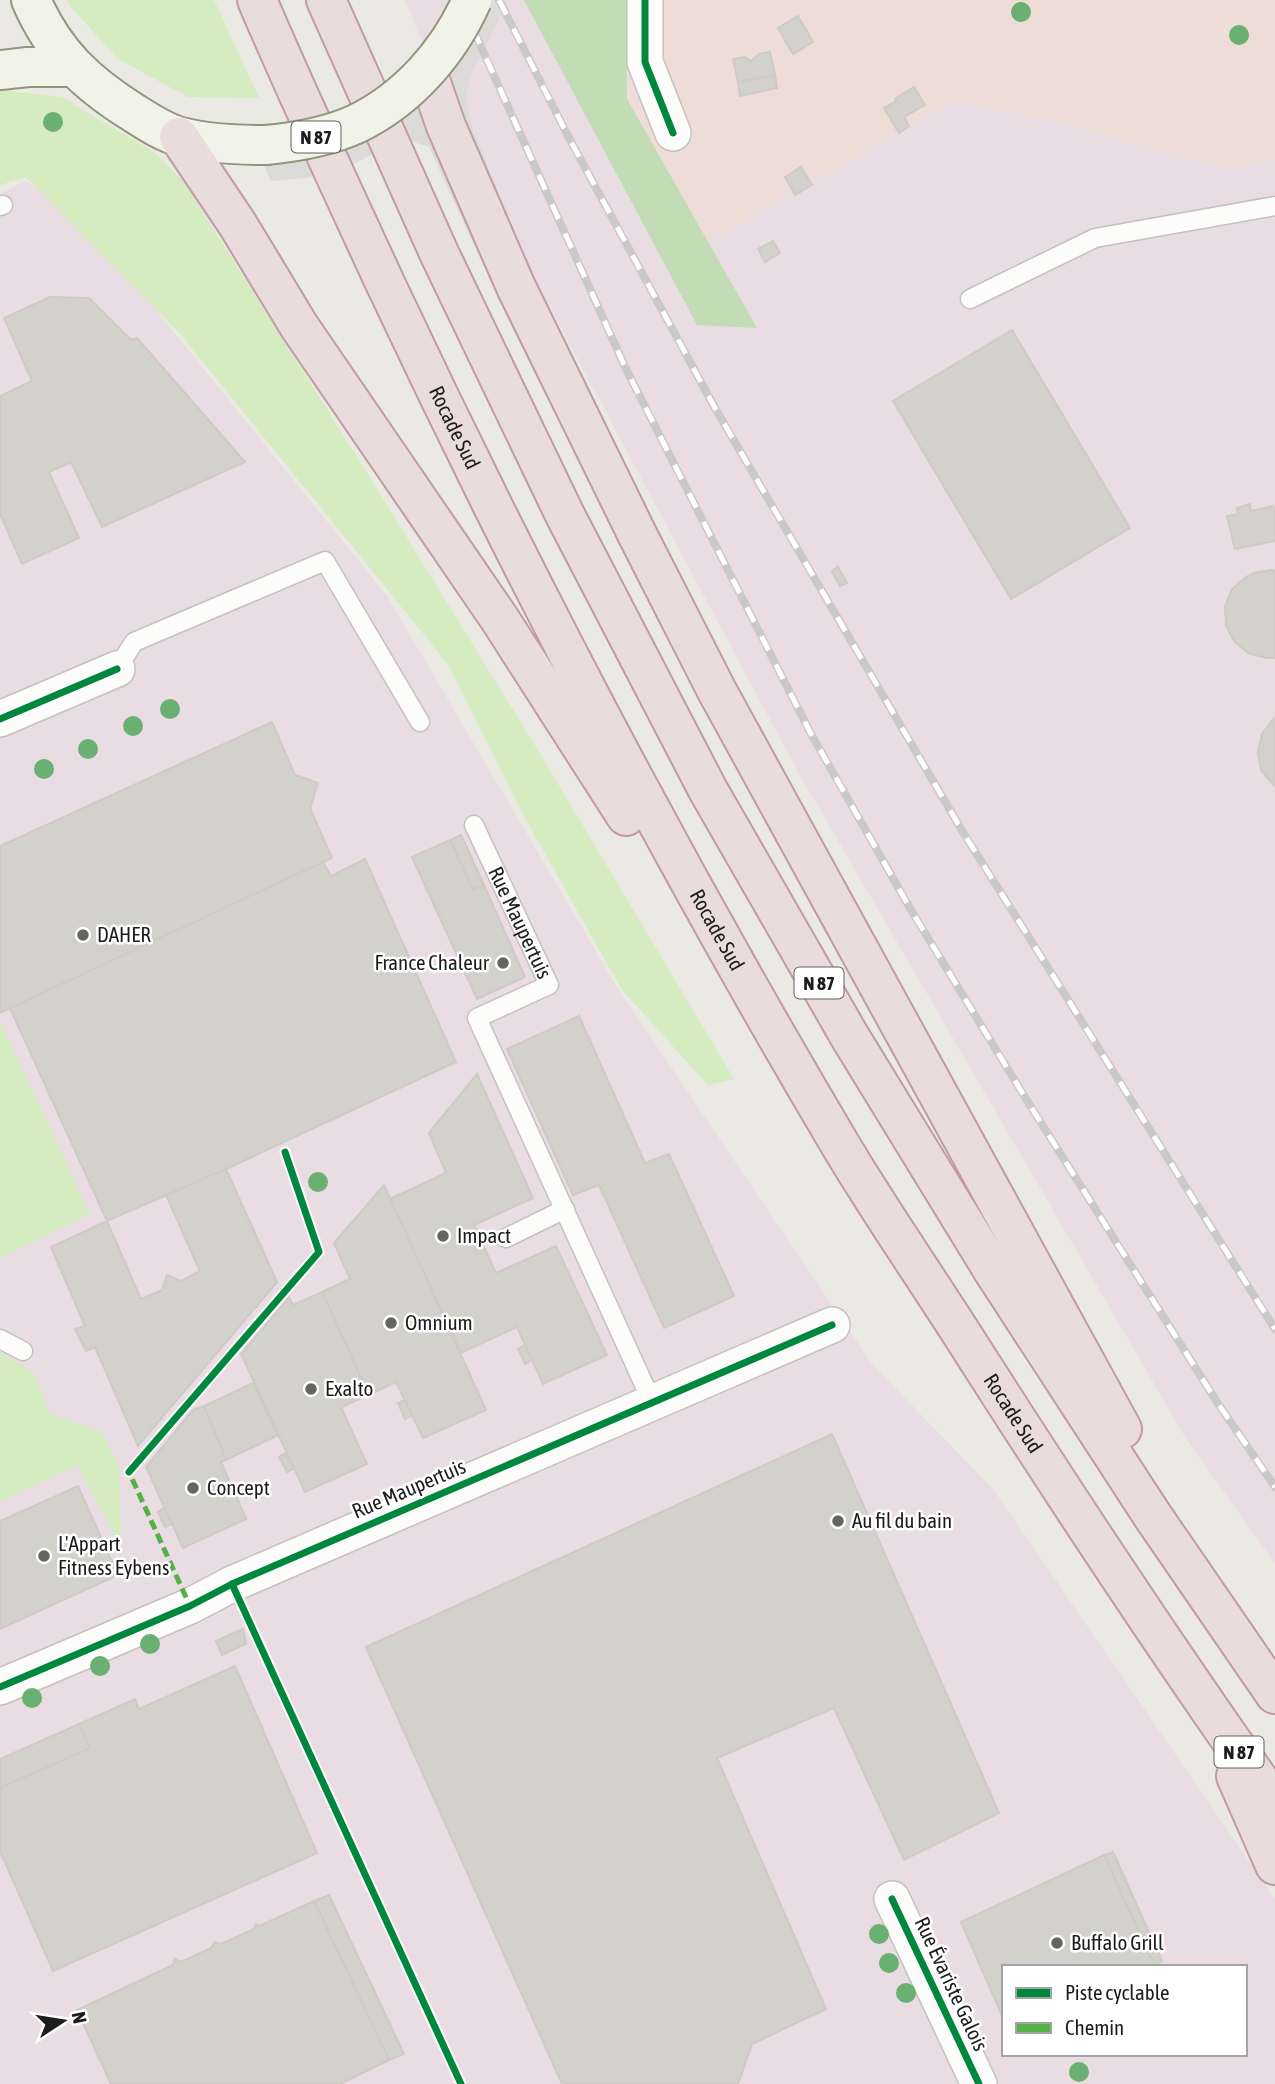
<svg xmlns="http://www.w3.org/2000/svg" width="1275" height="2084" viewBox="0 0 1275 2084" font-family="'Asap Condensed',sans-serif">
<rect width="100%" height="100%" fill="#eae9e4"/>
<!-- commercial -->
<path fill="#eedcd7" d="M 557,0 L 1275,0 L 1275,160 L 1230,170 L 1059,122 L 953,101 L 693,250 Z"/>
<!-- industrial -->
<g fill="#e9dce3" fill-rule="evenodd">
<path d="M 405,0 L 450,0 L 445,14 L 423,44 Z"/>
<path d="M 504,0 L 557,0 L 693,250 L 953,101 L 1059,122 L 1230,170 L 1275,160 L 1275,1564 L 1185,1437 L 797,770 L 531,272 L 472,126 L 466,96 L 471,75 L 497,24 Z"/>
<path d="M 25,181 L 52,196 L 122,268 L 387,596 L 618,989 L 872,1364 L 993,1489 L 1275,1899 L 1275,2084 L 0,2084 L 0,194 ZM 1004,1967 L 1245,1967 L 1245,2054 L 1004,2054 Z"/>
</g>
<!-- grass -->
<g fill="#d4ecbf">
<path d="M 67,0 L 214,0 L 259,98 L 188,97 L 118,59 L 69,5 Z"/>
<path d="M 0,90 L 62,97 L 157,154 L 184,182 L 364,468 L 542,757 L 734,1079 L 708,1085 L 622,990 L 520,809 L 447,663 L 181,335 L 26,177 L 0,185 Z"/>
<path d="M 1,1023 L 90,1214 L 0,1258 L 0,1024 Z"/>
<path d="M 0,1352 L 34,1373 L 49,1413 L 102,1432 L 119,1465 L 121,1547 L 77,1465 L 0,1502 Z"/>
</g>
<!-- forest -->
<path fill="#c2dcb6" d="M 524,0 L 627,0 L 626,8 L 627,99 L 757,328 L 697,325 Z"/>
<!-- pier -->
<path fill="#dcdbd9" d="M 450,0 L 504,0 L 497,24 L 471,75 L 466,96 L 472,126 L 531,272 L 501,304 L 429,147 L 402,138 L 345,169 L 305,178 L 271,181 L 246,127 L 278,127 L 316,119 L 347,109 L 381,88 L 404,68 L 445,14 Z"/>
<!-- building -->
<g fill="#d3d1cc" stroke="#cecac5" stroke-width="2">
<path d="M 798,16 L 813,42 L 793,54 L 778,28 Z"/>
<path d="M 770,52 L 775,75 L 738,82 L 733,59 L 744,57 L 751,61 L 759,54 Z"/>
<path d="M 775,75 L 777,88 L 740,96 L 738,82 Z"/>
<path d="M 914,87 L 925,105 L 904,117 L 909,126 L 899,133 L 884,108 L 897,101 L 895,99 Z"/>
<path d="M 801,167 L 812,185 L 795,195 L 785,177 Z"/>
<path d="M 773,241 L 780,253 L 765,262 L 758,249 Z"/>
<path d="M 50,297 L 89,298 L 131,340 L 137,338 L 245,462 L 102,527 L 71,462 L 49,472 L 79,538 L 22,564 L 0,514 L 0,396 L 32,381 L 4,318 Z"/>
<path d="M 1012,330 L 1130,528 L 1011,599 L 893,401 Z"/>
<path d="M 1250,504 L 1251,511 L 1273,506 L 1275,513 L 1275,541 L 1235,549 L 1227,516 L 1238,514 L 1237,508 Z"/>
<path d="M 838,567 L 847,583 L 840,586 L 832,571 Z"/>
<path d="M 1272,570 L 1275,571 L 1275,658 L 1266,658 L 1248,653 L 1234,641 L 1226,625 L 1225,606 L 1232,589 L 1246,577 L 1254,573 Z"/>
<path d="M 1275,717 L 1275,787 L 1261,770 L 1258,752 L 1262,734 Z"/>
<path d="M 272,722 L 295,775 L 318,783 L 310,808 L 332,858 L 0,1013 L 0,846 Z"/>
<path d="M 461,835 L 484,885 L 473,890 L 450,840 Z"/>
<path d="M 450,840 L 473,890 L 484,885 L 525,977 L 477,999 L 412,857 Z"/>
<path d="M 365,859 L 456,1062 L 226,1169 L 107,1221 L 10,1008 L 323,862 L 331,876 Z"/>
<path d="M 579,1016 L 645,1163 L 669,1154 L 734,1296 L 664,1328 L 599,1185 L 573,1195 L 507,1049 Z"/>
<path d="M 477,1074 L 533,1198 L 474,1225 L 496,1273 L 556,1246 L 607,1355 L 543,1384 L 517,1327 L 461,1353 L 390,1199 L 446,1173 L 429,1133 Z"/>
<path d="M 226,1169 L 277,1282 L 138,1446 L 95,1347 L 86,1351 L 75,1329 L 85,1326 L 51,1247 L 107,1221 L 141,1299 L 162,1290 L 167,1275 L 181,1281 L 200,1271 L 166,1195 Z"/>
<path d="M 384,1185 L 486,1410 L 423,1438 L 396,1382 L 369,1395 L 322,1292 L 350,1279 L 334,1243 Z"/>
<path d="M 322,1292 L 369,1395 L 341,1407 L 367,1464 L 305,1492 L 241,1354 L 289,1297 L 293,1305 Z"/>
<path d="M 525,1345 L 532,1360 L 525,1364 L 518,1349 Z"/>
<path d="M 253,1383 L 278,1435 L 226,1460 L 204,1406 Z"/>
<path d="M 405,1400 L 412,1415 L 405,1419 L 398,1403 Z"/>
<path d="M 204,1406 L 226,1460 L 221,1462 L 246,1519 L 183,1548 L 146,1467 L 193,1410 Z"/>
<path d="M 832,1434 L 999,1813 L 904,1860 L 834,1708 L 717,1758 L 826,2009 L 752,2044 L 738,2084 L 562,2084 L 366,1647 Z"/>
<path d="M 286,1453 L 294,1469 L 287,1472 L 279,1457 Z"/>
<path d="M 78,1486 L 118,1575 L 0,1629 L 0,1521 Z"/>
<path d="M 164,1508 L 172,1524 L 165,1527 L 158,1512 Z"/>
<path d="M 243,1629 L 246,1644 L 222,1655 L 216,1641 Z"/>
<path d="M 235,1666 L 317,1853 L 53,1971 L 0,1851 L 0,1788 L 90,1748 L 79,1724 L 135,1699 L 139,1709 Z"/>
<path d="M 79,1724 L 90,1748 L 0,1788 L 0,1759 Z"/>
<path d="M 1113,1852 L 1162,1961 L 1154,1965 L 1104,1855 Z"/>
<path d="M 1104,1855 L 1154,1965 L 1149,1967 L 1004,1967 L 1004,2020 L 961,1922 Z"/>
<path d="M 329,1895 L 404,2054 L 389,2060 L 314,1901 Z"/>
<path d="M 314,1901 L 389,2060 L 340,2084 L 111,2084 L 77,2010 L 173,1965 L 175,1959 L 181,1962 L 211,1948 L 215,1942 L 221,1944 L 254,1929 L 256,1924 L 259,1926 Z"/>
</g>
<g fill="none" stroke-linecap="round" stroke-linejoin="round">
<!-- lane casing -->
<g stroke="#c3c2c0" stroke-width="21">
<g id="lane">
<path d="M 0,206 L 3,205"/>
<path d="M 970,299 L 1095,238 L 1275,206"/>
<path d="M 117,669 L 134,642 L 325,561 L 420,722"/>
<path id="s1" d="M 474,825 L 549,985 L 477,1018 L 652,1402"/>
<path d="M 506,1238 L 565,1209"/>
<path d="M 0,1339 L 23,1351"/>
</g>
</g>
<!-- street casing -->
<g stroke="#c3c2c0" stroke-width="38">
<g id="street">
<path d="M 645,0 L 645,62 L 673,133"/>
<path d="M 0,719 L 117,669"/>
<path d="M 0,1687 L 190,1606 L 232,1584 L 832,1325"/>
<path d="M 892,1899 L 979,2084"/>
</g>
</g>
<!-- secondary casing -->
<g stroke="#91957c" stroke-width="42">
<g id="secondary">
<path d="M 31,0 C 54,53 86,83 134,113 C 148,122 165,133 181,137 C 209,144 238,145 266,145"/>
<path d="M 0,70 L 28,67 L 73,67"/>
</g>
</g>
<!-- highway casing -->
<g stroke="#c29aa3" stroke-width="42">
<g id="highway">
<path id="s2" d="M 257,0 C 298,96 342,190 386,285 C 525,581 677,870 844,1151 C 885,1219 931,1285 974,1353 C 1071,1505 1171,1656 1275,1803"/>
<path d="M 326,0 L 439,253 L 565,515 L 708,790 L 850,1037 L 994,1272 L 1152,1515 L 1275,1694"/>
<path d="M 427,71 L 446,126 L 516,287 L 637,534 L 717,691 L 1122,1429"/>
<path d="M 179,137 L 238,225 L 299,326 L 501,621 L 626,816"/>
<path d="M 1236,1776 L 1275,1865"/>
</g>
</g>
<!-- lane -->
<use href="#lane" stroke="#fcfcfb" stroke-width="18"/>
<!-- street -->
<use href="#street" stroke="#fcfcfb" stroke-width="35"/>
<!-- secondary -->
<use href="#secondary" stroke="#f2f3e8" stroke-width="38"/>
<!-- highway -->
<use href="#highway" stroke="#eadcdd" stroke-width="38"/>
<!-- rail casing -->
<g stroke="#c9c9c8" stroke-width="8">
<g id="rail">
<path d="M 460,0 L 626,369 L 810,732 L 911,910 L 1026,1099 L 1217,1402 L 1275,1487"/>
<path d="M 499,0 L 569,138 L 715,408 L 964,834 L 1275,1329"/>
</g>
</g>
<!-- rail -->
<use href="#rail" stroke="#fff" stroke-width="5" stroke-dasharray="16" stroke-linecap="butt"/>
<!-- secondary-bridge casing -->
<g stroke="#91957c" stroke-width="42" stroke-linecap="butt">
<path id="secondary-bridge" d="M 266,145 C 297,142 328,137 356,124 C 408,99 449,52 472,0"/>
</g>
<!-- secondary-bridge -->
<use href="#secondary-bridge" stroke="#f2f3e8" stroke-width="38"/>
<!-- quiet -->
<path stroke="#55b145" stroke-width="5" stroke-dasharray="10 5" stroke-linecap="butt" d="M 134,1467 L 129,1472 L 190,1606"/>
<!-- cycleway casing -->
<g stroke="#fff" stroke-width="11">
<g id="cycleway">
<path d="M 645,0 L 645,62 L 673,133"/>
<path d="M 0,719 L 117,669"/>
<path d="M 129,1472 L 319,1252 L 285,1152"/>
<path d="M 232,1584 L 461,2084"/>
<path d="M 0,1687 L 190,1606 L 232,1584 L 832,1325"/>
<path d="M 892,1899 L 979,2084"/>
</g>
</g>
<!-- cycleway -->
<use href="#cycleway" stroke="#00873e" stroke-width="7"/>
</g>
<!-- trees -->
<g fill="#6ab072">
<circle cx="1021" cy="12" r="10"/>
<circle cx="1239" cy="35" r="10"/>
<circle cx="53" cy="122" r="10"/>
<circle cx="170" cy="709" r="10"/>
<circle cx="133" cy="726" r="10"/>
<circle cx="88" cy="749" r="10"/>
<circle cx="44" cy="769" r="10"/>
<circle cx="318" cy="1182" r="10"/>
<circle cx="150" cy="1644" r="10"/>
<circle cx="100" cy="1666" r="10"/>
<circle cx="32" cy="1698" r="10"/>
<circle cx="879" cy="1934" r="10"/>
<circle cx="889" cy="1963" r="10"/>
<circle cx="906" cy="1993" r="10"/>
<circle cx="1079" cy="2072" r="10"/>
</g>
<!-- markers -->
<g fill="#646462" stroke="#fff" stroke-width="2.5">
<circle cx="83" cy="935" r="7"/>
<circle cx="503" cy="963" r="7"/>
<circle cx="443" cy="1236" r="7"/>
<circle cx="391" cy="1323" r="7"/>
<circle cx="311" cy="1389" r="7"/>
<circle cx="193" cy="1488" r="7"/>
<circle cx="838" cy="1521" r="7"/>
<circle cx="44" cy="1556" r="7"/>
<circle cx="1057" cy="1943" r="7"/>
</g>
<g text-anchor="middle" stroke-width="5" stroke-linejoin="round" paint-order="stroke">
<!-- shield labels -->
<g fill="#fff" stroke="#606060" stroke-width="2">
<rect x="291.5" y="121.5" width="49" height="31" rx="5"/>
<rect x="794.5" y="967.5" width="49" height="31" rx="5"/>
<rect x="1214.5" y="1736.5" width="49" height="31" rx="5"/>
</g>
<g font-size="19" font-weight="bold" fill="#1c1c1c">
<text x="316" y="144">N 87</text>
<text x="819" y="990">N 87</text>
<text x="1239" y="1759">N 87</text>
</g>
<!-- street labels -->
<g font-size="21" fill="#1c1c1c" stroke="#fff">
<text dy="7" stroke="none"><textPath href="#s2" startOffset="471">Rocade Sud</textPath></text>
<text dy="7" stroke="none"><textPath href="#s1" startOffset="108">Rue Maupertuis</textPath></text>
<text dy="7" stroke="none"><textPath href="#s2" startOffset="1038">Rocade Sud</textPath></text>
<text dy="7" stroke="none"><textPath href="#s2" startOffset="1605">Rocade Sud</textPath></text>
<text transform="translate(409 1489) rotate(-23)" y="7">Rue Maupertuis</text>
<text transform="translate(951 1984) rotate(65)" y="7">Rue Évariste Galois</text>
</g>
<!-- poi labels -->
<g font-size="21" fill="#1c1c1c" stroke="#fff" text-anchor="start">
<text x="97" y="942">DAHER</text>
<text x="489" y="970" text-anchor="end">France Chaleur</text>
<text x="457" y="1243">Impact</text>
<text x="405" y="1330">Omnium</text>
<text x="325" y="1396">Exalto</text>
<text x="207" y="1495">Concept</text>
<text x="852" y="1528">Au fil du bain</text>
<text x="58" y="1551">L'Appart<tspan x="58" dy="24">Fitness Eybens</tspan></text>
<text x="1071" y="1950">Buffalo Grill</text>
</g>
</g>
<!-- legend -->
<rect x="1002" y="1965" width="245" height="91" fill="#ffffff" stroke="#a4a4a4" stroke-width="2"/>
<rect x="1016" y="1988" width="35" height="10" fill="#00873e" stroke="#a4a4a4" stroke-width="2"/>
<text x="1065" y="2000" font-size="21" fill="#1c1c1c">Piste cyclable</text>
<rect x="1016" y="2023" width="35" height="10" fill="#55b145" stroke="#a4a4a4" stroke-width="2"/>
<text x="1065" y="2035" font-size="21" fill="#1c1c1c">Chemin</text>
<!-- north arrow -->
<g transform="translate(63 2021) rotate(78)" stroke="#ffffff" stroke-width="5" paint-order="stroke">
<path d="M0-5L12 26L0 18L-12 26Z" fill="#1c1c1c"/>
<text y="-10" font-size="19" font-weight="bold" text-anchor="middle" fill="#1c1c1c">N</text>
</g>
</svg>
